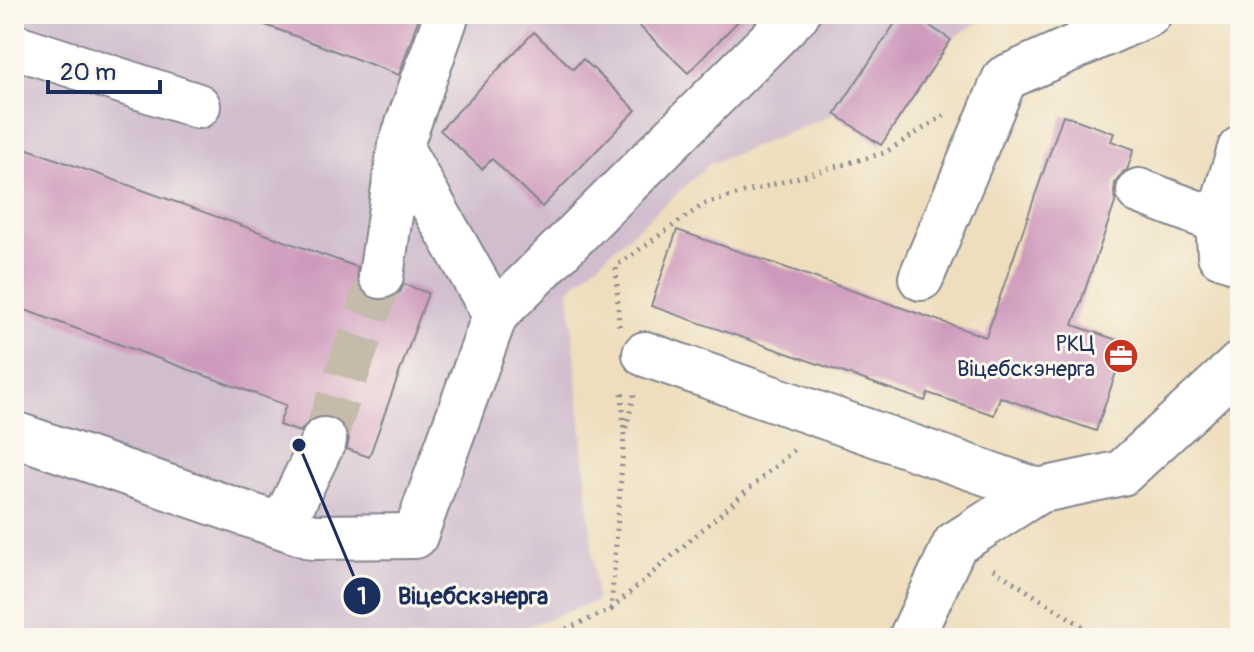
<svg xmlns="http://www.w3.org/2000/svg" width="1254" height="652" viewBox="0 0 1254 652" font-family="Pangolin,sans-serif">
<rect width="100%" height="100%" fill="#fbf7ec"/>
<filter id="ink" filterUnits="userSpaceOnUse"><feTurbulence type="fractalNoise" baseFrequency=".0125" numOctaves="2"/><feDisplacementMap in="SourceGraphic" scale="16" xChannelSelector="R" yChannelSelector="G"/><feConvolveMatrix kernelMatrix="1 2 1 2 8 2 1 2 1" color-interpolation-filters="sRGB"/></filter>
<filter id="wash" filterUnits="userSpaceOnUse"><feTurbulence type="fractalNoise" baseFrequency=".006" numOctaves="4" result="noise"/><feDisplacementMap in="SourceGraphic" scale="32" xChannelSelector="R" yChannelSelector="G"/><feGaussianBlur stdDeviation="1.8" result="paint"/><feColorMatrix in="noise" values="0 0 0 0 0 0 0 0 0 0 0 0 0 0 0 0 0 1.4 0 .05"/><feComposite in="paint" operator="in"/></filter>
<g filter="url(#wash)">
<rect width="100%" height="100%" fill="#eedebd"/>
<!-- industrial -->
<g fill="#d0bdce">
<path d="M 14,14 L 901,14 L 835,114 L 710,164 L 569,289 L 597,601 L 494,638 L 49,638 L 14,629 Z"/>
<path d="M 912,14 L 990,14 L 951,40 Z"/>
</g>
<g id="blocks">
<!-- building -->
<g fill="#ce99bc">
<path d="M 245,14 L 420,14 L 399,75 L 244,17 Z"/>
<path d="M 627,14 L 745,14 L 688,73 Z"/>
<path d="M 901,14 L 912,14 L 951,40 L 881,145 L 835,114 Z"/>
<path d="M 534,32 L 573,69 L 583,59 L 636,110 L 542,207 L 492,159 L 482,169 L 440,130 Z"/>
<path d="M 1063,115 L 1114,133 L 1111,141 L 1134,149 L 1127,170 L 1123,172 L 1115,183 L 1114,194 L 1116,200 L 1073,325 L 1126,343 L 1096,431 L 1000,397 L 994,415 L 928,393 L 925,401 L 651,306 L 677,230 L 986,337 Z"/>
<path d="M 14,144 L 357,267 L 358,286 L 365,295 L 377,301 L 391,299 L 400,292 L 404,284 L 428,293 L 369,457 L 347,449 L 349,438 L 345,427 L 334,417 L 323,415 L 311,419 L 300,432 L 279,425 L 286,405 L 14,306 Z"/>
</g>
</g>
</g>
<g filter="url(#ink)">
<use href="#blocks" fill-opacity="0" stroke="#84868e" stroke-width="2"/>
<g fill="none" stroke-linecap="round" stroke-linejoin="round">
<!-- minor-tunnel -->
<path stroke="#c4bbaa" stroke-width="44" stroke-dasharray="44 22" stroke-linecap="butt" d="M 324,440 L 381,276"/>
<!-- minor casing -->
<g stroke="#84868e" stroke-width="48">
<g id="minor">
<path d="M 14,46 L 198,106"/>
<path d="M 1240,149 L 1218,221 L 1220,255 L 1240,262"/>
<path d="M 1139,191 L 1218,221"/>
<path d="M 381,276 L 400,147"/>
<path d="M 921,278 L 1005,78 L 1149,14"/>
<path d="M 495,315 L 797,14"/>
<path d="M 645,354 L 1038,491 L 1122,473 L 1240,364"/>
<path d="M 14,434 L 313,537 L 415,536 L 495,315 L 400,147 L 447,14"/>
<path d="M 282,526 L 324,440"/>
<path d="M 911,638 L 955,544 L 1038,491"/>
</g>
</g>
<!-- path -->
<g stroke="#84868e" stroke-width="5" stroke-dasharray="2 6" stroke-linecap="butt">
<path d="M 619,326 L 616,266 L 704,204 L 884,153 L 945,115"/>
<path d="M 626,428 L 635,391"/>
<path d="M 993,569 L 1101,638"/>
<path d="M 611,609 L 794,450"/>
<path d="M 14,637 L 20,638"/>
<path d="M 544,638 L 611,610 L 624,437 L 622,388"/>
</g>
<!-- minor -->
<use href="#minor" stroke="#fff" stroke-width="44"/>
</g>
</g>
<!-- icons -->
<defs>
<g id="office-disc" transform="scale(1.8)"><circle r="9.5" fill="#c8321e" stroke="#fbf7ec"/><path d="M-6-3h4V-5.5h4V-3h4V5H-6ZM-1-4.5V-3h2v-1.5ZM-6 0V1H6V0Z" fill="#fff"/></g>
</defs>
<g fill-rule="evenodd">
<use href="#office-disc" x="1121" y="356"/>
</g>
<g text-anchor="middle" stroke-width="6" stroke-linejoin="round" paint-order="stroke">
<!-- poi labels -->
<g font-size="22" fill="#1b2f5e" stroke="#fbf7ec" text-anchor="end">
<text x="1095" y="351">РКЦ<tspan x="1095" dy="25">Віцебскэнерга</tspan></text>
</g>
</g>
<!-- callouts -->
<path fill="none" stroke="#1b2f5e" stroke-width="3" d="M299 445L362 596"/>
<g fill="#1b2f5e" stroke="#fbf7ec" stroke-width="3">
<circle cx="299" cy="445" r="8"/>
<circle cx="362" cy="596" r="20"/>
</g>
<g font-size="24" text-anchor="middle" font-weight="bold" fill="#fff">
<text x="362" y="604">1</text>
</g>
<g font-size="24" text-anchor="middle" font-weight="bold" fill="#1b2f5e" stroke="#fbf7ec" stroke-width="6" stroke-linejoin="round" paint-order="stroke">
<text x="473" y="604">Віцебскэнерга</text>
</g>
<!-- margin -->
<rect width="1254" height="652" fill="none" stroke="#fbf7ec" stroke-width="48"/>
<!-- scale -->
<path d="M48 80v12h112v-12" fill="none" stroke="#1b2f5e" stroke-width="4"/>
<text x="60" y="80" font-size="24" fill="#1b2f5e" stroke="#fbf7ec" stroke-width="6" paint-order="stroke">20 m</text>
</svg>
